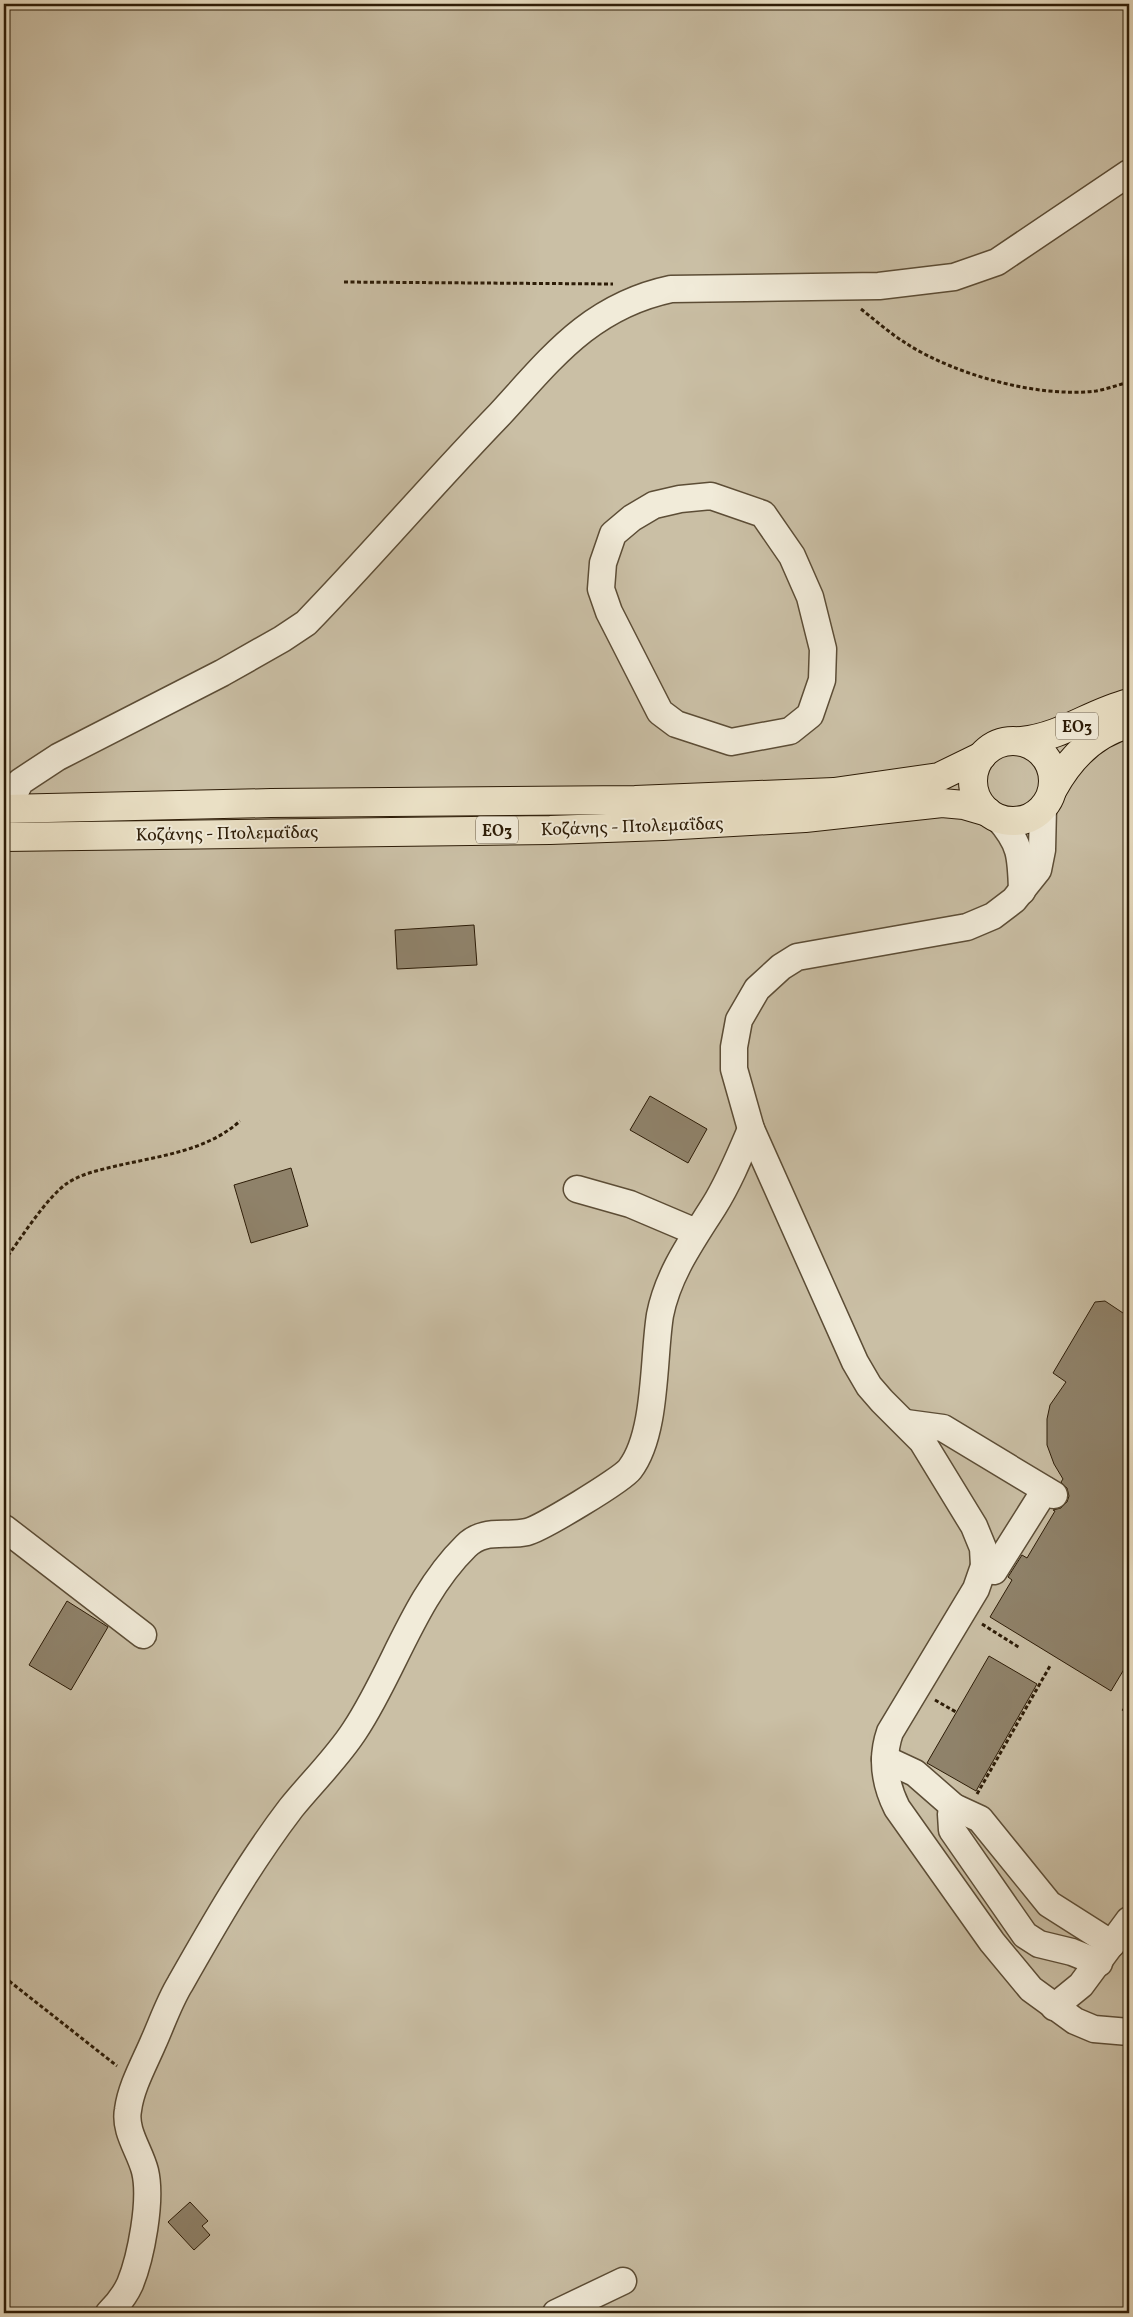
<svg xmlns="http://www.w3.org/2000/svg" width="1133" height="2317" viewBox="0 0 1133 2317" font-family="Vollkorn,serif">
<rect width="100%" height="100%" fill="#eae0c5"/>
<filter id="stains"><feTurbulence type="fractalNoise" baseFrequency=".004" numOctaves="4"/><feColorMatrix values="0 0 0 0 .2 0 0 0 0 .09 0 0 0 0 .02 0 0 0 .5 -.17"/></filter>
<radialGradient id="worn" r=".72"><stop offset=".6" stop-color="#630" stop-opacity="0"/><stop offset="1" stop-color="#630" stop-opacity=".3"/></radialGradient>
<!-- green -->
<rect fill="#cabfa5" stroke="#7c6e56" x="4" y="4" width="1125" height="2309"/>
<!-- building -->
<g fill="#8f826a" stroke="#2d1c07">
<path d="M 474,925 L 477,965 L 397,969 L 395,930 Z"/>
<path d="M 650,1096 L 707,1129 L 688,1163 L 630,1130 Z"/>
<path d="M 291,1168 L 308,1226 L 251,1243 L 234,1185 Z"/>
<path d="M 1105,1301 L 1129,1317 L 1129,1661 L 1111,1691 L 990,1617 L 1012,1580 L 1008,1577 L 1022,1555 L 1027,1558 L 1055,1511 L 1053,1510 L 1061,1508 L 1067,1502 L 1069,1496 L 1067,1488 L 1061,1482 L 1063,1479 L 1054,1464 L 1047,1445 L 1047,1419 L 1050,1405 L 1066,1382 L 1053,1373 L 1095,1302 Z"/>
<path d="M 67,1601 L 108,1627 L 71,1690 L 29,1665 Z"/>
<path d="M 989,1656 L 1037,1684 L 976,1791 L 927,1763 Z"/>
<path d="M 190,2202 L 208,2221 L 202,2226 L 210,2235 L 194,2250 L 168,2222 Z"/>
</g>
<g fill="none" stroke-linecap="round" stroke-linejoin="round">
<!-- minor casing -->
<g stroke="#5c4d36" stroke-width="29">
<g id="minor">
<path d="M 711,496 L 763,514 L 792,556 L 810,597 L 823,649 L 822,680 L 810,715 L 790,731 L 731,742 L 676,724 L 660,712 L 609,612 L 601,589 L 603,563 L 613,534 L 632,518 L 654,505 L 680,499 Z"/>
<path d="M 1043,807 L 1042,850 L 1038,870 L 1014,900 L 993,916 L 967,927 L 797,957 L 781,967 L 757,989 L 739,1020 L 734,1047 L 734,1069 L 751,1129 L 855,1362 L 869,1386 L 882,1401 L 922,1441 L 974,1526 L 983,1548 L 984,1566 L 976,1589 L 890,1732 C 881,1758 885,1784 897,1808 L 992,1942 L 1031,1989 L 1075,2021 L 1094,2029 L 1129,2032"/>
<path d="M 7,809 L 20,782 L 58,757 L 222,673 L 282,639 L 306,623 C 372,555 434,482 500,414 C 526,386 552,354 583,330 C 609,310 638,296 671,289 L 879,286 L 954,277 L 997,262 L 1129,173"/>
<path d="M 998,818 C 1021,844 1021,856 1022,891"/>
<path d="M 577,1189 L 630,1204 L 696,1232"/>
<path d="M 906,1423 L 943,1428 L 1054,1495"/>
<path d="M 4,1528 L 143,1635"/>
<path d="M 984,1566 L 994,1571 L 1045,1490"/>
<path d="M 885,1759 L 915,1773 L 954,1807 L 980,1819 L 1049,1904 L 1112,1944"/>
<path d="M 954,1807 L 951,1814 L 952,1830 L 1025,1935 L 1039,1944 L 1072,1952 L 1099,1963"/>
<path d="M 1054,2007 L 1081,1985 L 1129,1920"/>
<path d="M 109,2313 C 117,2305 125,2295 130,2284 C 141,2257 152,2200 145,2171 C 140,2151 124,2131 128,2110 C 131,2087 144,2064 153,2043 C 162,2023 169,2002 180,1984 C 214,1924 249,1863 291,1808 C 312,1782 337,1758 355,1730 C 394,1671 414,1597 466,1546 C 484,1528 504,1537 527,1532 C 540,1529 622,1480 630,1469 C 657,1434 653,1358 660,1315 C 668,1274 692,1241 714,1206 C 729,1182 740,1155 751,1129"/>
<path d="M 556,2313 L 623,2281"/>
</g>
</g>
<!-- major casing -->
<g stroke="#2d1c07" stroke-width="30">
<g id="major">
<path d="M 1022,741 C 1064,736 1090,713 1129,703"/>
<circle cx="1013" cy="781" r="40"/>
<path d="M 1053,789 C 1070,758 1094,733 1129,724"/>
<path d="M 4,809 L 271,803 L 635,800 L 834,792 L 939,777 L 982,756"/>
<path d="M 4,837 L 550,830 L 663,826 L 805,818 L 942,803 L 964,805 L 988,812"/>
</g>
</g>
<!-- path -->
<g stroke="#2d1c07" stroke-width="3" stroke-dasharray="4 2.5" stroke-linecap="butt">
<path d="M 344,282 L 613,284"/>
<path d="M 861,309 C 876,321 891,334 907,344 C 956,375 1038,398 1096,391 C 1107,389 1118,385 1129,382"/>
<path d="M 4,1261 C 20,1240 47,1196 69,1182 C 84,1173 100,1170 116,1166 C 159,1156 207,1151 240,1121"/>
<path d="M 982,1624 L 1020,1648"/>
<path d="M 935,1700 L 956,1712"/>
<path d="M 1123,1711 L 1129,1701"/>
<path d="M 977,1794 L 1050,1666"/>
<path d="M 4,1977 L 117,2066"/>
</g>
<!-- minor -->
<use href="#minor" stroke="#f1ebd9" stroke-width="26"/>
<!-- major -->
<use href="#major" stroke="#eae0c5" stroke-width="28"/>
</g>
<g text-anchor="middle" stroke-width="4" stroke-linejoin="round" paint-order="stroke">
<!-- shield labels -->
<g fill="#f1ebd9" stroke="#685a46" stroke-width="1">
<rect x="1056" y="712.5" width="42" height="27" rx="4"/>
<rect x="476" y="816.5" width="42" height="27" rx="4"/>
</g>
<g font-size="16" font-weight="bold" fill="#2d1c07">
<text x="1077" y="732">ΕΟ3</text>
<text x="497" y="836">ΕΟ3</text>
</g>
<!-- street labels -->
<g font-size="18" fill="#2d1c07" stroke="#f1ebd9">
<text transform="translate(632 826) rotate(-2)" y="6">Κοζάνης - Πτολεμαΐδας</text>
<text transform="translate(227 833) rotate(-1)" y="6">Κοζάνης - Πτολεμαΐδας</text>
</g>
</g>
<!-- margin -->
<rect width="1133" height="2317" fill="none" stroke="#eae0c5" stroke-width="20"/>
<rect x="5" y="5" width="1123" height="2307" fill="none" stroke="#2d1c07" stroke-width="2.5"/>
<rect x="10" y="10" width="1113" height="2297" fill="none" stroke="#2d1c07"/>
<rect width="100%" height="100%" filter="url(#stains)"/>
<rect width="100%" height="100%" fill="url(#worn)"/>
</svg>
